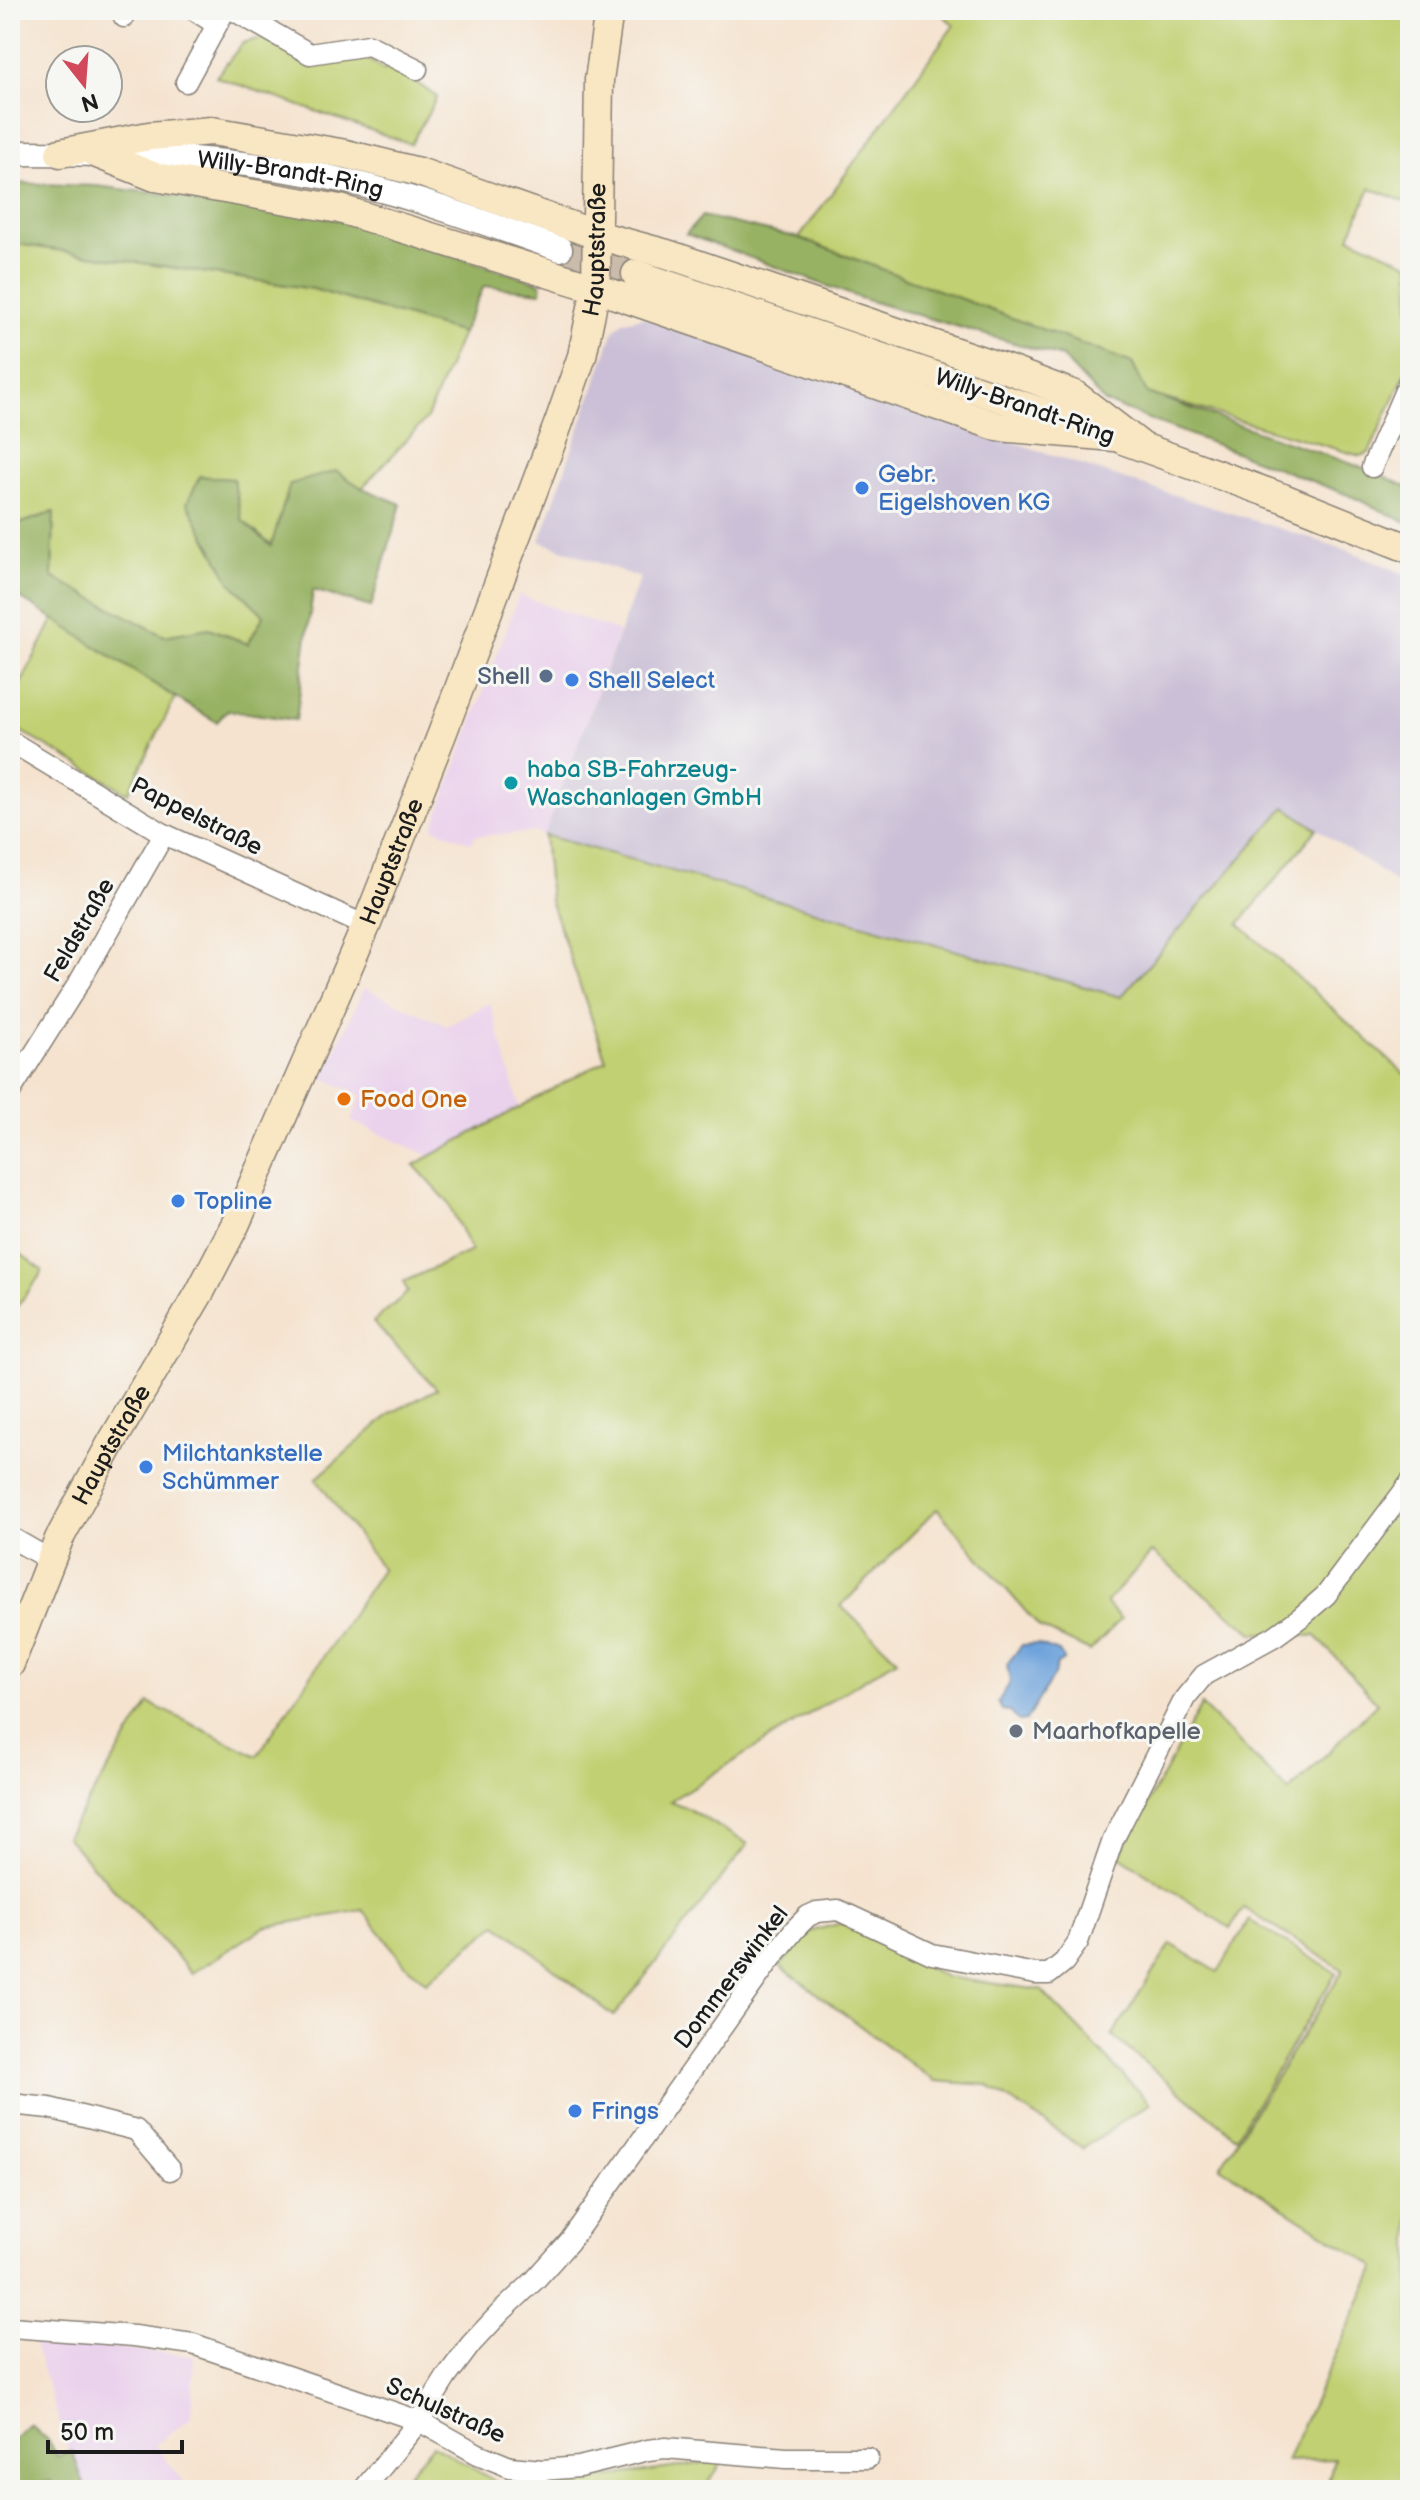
<svg xmlns="http://www.w3.org/2000/svg" width="1420" height="2500" viewBox="0 0 1420 2500" font-family="'Balsamiq Sans',sans-serif">
<rect width="100%" height="100%" fill="#f6f6f2"/>
<filter id="ink" filterUnits="userSpaceOnUse"><feTurbulence type="fractalNoise" baseFrequency=".0125" numOctaves="2"/><feDisplacementMap in="SourceGraphic" scale="16" xChannelSelector="R" yChannelSelector="G"/><feConvolveMatrix kernelMatrix="1 2 1 2 8 2 1 2 1" color-interpolation-filters="sRGB"/></filter>
<filter id="wash" filterUnits="userSpaceOnUse"><feTurbulence type="fractalNoise" baseFrequency=".006" numOctaves="4" result="noise"/><feDisplacementMap in="SourceGraphic" scale="32" xChannelSelector="R" yChannelSelector="G"/><feGaussianBlur stdDeviation="1.8" result="paint"/><feColorMatrix in="noise" values="0 0 0 0 0 0 0 0 0 0 0 0 0 0 0 0 0 1.4 0 .05"/><feComposite in="paint" operator="in"/></filter>
<g filter="url(#wash)">
<rect width="100%" height="100%" fill="#f5e3cf"/>
<!-- built -->
<g fill="#ead1ec">
<path d="M 519,595 L 619,632 L 544,835 L 536,832 L 475,836 L 472,843 L 433,828 Z"/>
<path d="M 364,988 L 447,1026 L 490,1003 L 519,1106 L 430,1156 L 351,1121 L 362,1095 L 323,1078 Z"/>
<path d="M 33,2340 L 194,2356 L 191,2418 L 155,2445 L 189,2490 L 81,2490 Z"/>
</g>
<!-- industrial -->
<path fill="#cabfd6" d="M 644,317 L 1114,476 L 1347,550 L 1410,576 L 1410,892 L 1285,807 L 1121,997 L 544,835 L 640,578 L 540,541 L 614,330 L 624,321 Z"/>
<!-- green -->
<g fill="#c1d072" stroke="#6e7647" stroke-width="2">
<path d="M 937,10 L 1410,10 L 1410,204 L 1370,188 L 1350,237 L 1410,264 L 1410,363 L 1369,453 L 1360,456 L 1146,393 L 1132,363 L 799,238 L 954,25 Z"/>
<path d="M 266,37 L 310,65 L 363,55 L 383,70 L 397,69 L 437,97 L 411,144 L 216,77 L 243,43 Z"/>
<path d="M 10,243 L 313,289 L 462,333 L 427,418 L 362,488 L 336,471 L 272,546 L 242,520 L 233,479 L 231,583 L 264,615 L 248,644 L 209,628 L 164,636 L 52,577 L 54,512 L 10,527 Z"/>
<path d="M 54,618 L 175,698 L 128,793 L 10,725 L 10,705 Z"/>
<path d="M 1285,807 L 1317,829 L 1239,924 L 1410,1079 L 1410,2490 L 1326,2490 L 1334,2459 L 1286,2461 L 1376,2267 L 1220,2167 L 1343,1970 L 1244,1908 L 1230,1928 L 1119,1856 L 1201,1705 L 1289,1792 L 1377,1703 L 1316,1636 L 1253,1633 L 1152,1552 L 1106,1603 L 1121,1619 L 1090,1651 L 1039,1627 L 937,1509 L 841,1606 L 897,1659 L 670,1801 L 687,1808 L 748,1844 L 614,2016 L 497,1924 L 426,1982 L 404,1963 L 363,1910 L 265,1927 L 192,1973 L 66,1837 L 149,1703 L 257,1756 L 382,1569 L 316,1479 L 391,1413 L 437,1389 L 373,1322 L 408,1292 L 403,1282 L 471,1251 L 448,1202 L 414,1165 L 606,1060 L 550,900 L 544,835 L 1121,997 Z"/>
<path d="M 10,1246 L 42,1270 L 42,1273 L 12,1313 Z"/>
<path d="M 1249,1920 L 1336,1973 L 1236,2137 L 1112,2036 L 1171,1944 L 1218,1972 Z"/>
<path d="M 845,1922 L 945,1977 L 1041,1990 L 1150,2103 L 1083,2148 L 987,2085 L 934,2081 L 780,1966 L 812,1931 Z"/>
<path d="M 433,2445 L 510,2490 L 393,2490 Z"/>
<path d="M 724,2460 L 703,2490 L 523,2490 Z"/>
</g>
<!-- forest -->
<g fill="#98b264" stroke="#5a6740" stroke-width="2">
<path d="M 10,183 L 96,186 L 316,213 L 541,283 L 541,292 L 484,286 L 462,333 L 313,289 L 10,243 Z"/>
<path d="M 702,216 L 799,238 L 1132,363 L 1147,393 L 1372,471 L 1410,488 L 1410,524 L 1351,496 L 1104,402 L 1062,357 L 863,299 L 686,234 Z"/>
<path d="M 336,471 L 362,488 L 401,504 L 371,607 L 313,590 L 296,720 L 227,710 L 217,722 C 146,682 80,634 10,592 L 10,527 L 54,512 L 52,577 L 164,636 L 209,628 L 248,644 L 264,615 L 231,583 L 187,503 L 200,476 L 233,479 L 242,520 L 271,546 L 290,484 Z"/>
<path d="M 30,2425 L 47,2440 L 57,2456 L 72,2451 L 86,2490 L 55,2490 L 51,2481 L 16,2486 L 10,2490 L 10,2443 Z"/>
</g>
<!-- water -->
<path fill="#6ea3db" stroke="#45607c" stroke-width="2" d="M 1037,1644 L 1059,1652 L 1064,1660 L 1057,1664 L 1054,1675 L 1026,1720 L 1019,1721 L 1009,1711 L 1002,1710 L 998,1702 L 1010,1683 L 1007,1664 L 1022,1645 Z"/>
</g>
<g filter="url(#ink)">
<g fill="none" stroke-linecap="round" stroke-linejoin="round">
<!-- secondary-tunnel -->
<path stroke="#cabbab" stroke-width="28" stroke-dasharray="28 14" stroke-linecap="butt" d="M 560,249 L 636,274"/>
<!-- minor casing -->
<g stroke="#888076" stroke-width="23">
<g id="minor">
<path d="M 194,10 L 216,24"/>
<path d="M 233,10 L 310,54 L 369,45 L 417,69"/>
<path d="M 124,17 L 128,10"/>
<path d="M 186,82 L 225,10"/>
<path d="M 1372,467 L 1410,379"/>
<path d="M 10,741 L 164,834 L 366,926"/>
<path d="M 10,1092 L 80,981 L 164,834"/>
<path d="M 10,1537 L 50,1560"/>
<path d="M 10,2104 L 49,2108 L 136,2130 L 170,2170"/>
<path d="M 10,2327 L 134,2336 L 193,2344 L 419,2421 L 478,2454 L 510,2467 L 543,2470 L 579,2467 L 648,2450 L 665,2448 L 786,2458 L 868,2458"/>
<path d="M 363,2490 L 419,2421 L 447,2376 L 471,2344 L 501,2312 L 535,2280 L 569,2242 L 767,1964 L 795,1929 L 808,1916 L 817,1912 L 838,1910 L 932,1954 L 1035,1974 L 1049,1974 L 1064,1962 L 1078,1942 L 1113,1840 L 1185,1698 L 1204,1675 L 1275,1636 L 1301,1617 L 1326,1595 L 1410,1483"/>
</g>
</g>
<!-- tertiary casing -->
<g stroke="#888076" stroke-width="27">
<g id="tertiary">
<path id="s1" d="M 10,153 C 116,153 222,156 327,177 C 407,193 484,223 560,249"/>
</g>
</g>
<!-- secondary casing -->
<g stroke="#888076" stroke-width="31">
<g id="secondary">
<path d="M 60,153 L 149,136 L 212,131 L 346,154 L 419,172 L 597,235 L 667,254 L 1009,370 L 1075,395 L 1139,444"/>
<path d="M 95,153 L 155,177 L 340,209 L 596,288 L 999,427 L 1114,437"/>
<path d="M 636,274 L 1080,425"/>
<path d="M 1123,440 L 1283,498 L 1410,549"/>
<path id="s2" d="M 10,1664 L 59,1539 L 113,1440 L 200,1292 L 236,1223 L 366,926 L 442,734 L 559,422 L 582,356 L 596,288 L 599,80 L 609,10"/>
</g>
</g>
<!-- minor -->
<use href="#minor" stroke="#fff" stroke-width="20"/>
<!-- tertiary -->
<use href="#tertiary" stroke="#fff" stroke-width="24"/>
<!-- secondary -->
<use href="#secondary" stroke="#f9e7c3" stroke-width="28"/>
</g>
</g>
<!-- markers -->
<g fill="#3f7fe0" stroke="#f6f6f2" stroke-width="3">
<circle cx="862" cy="488" r="8"/>
<circle cx="572" cy="680" r="8"/>
<circle cx="178" cy="1201" r="8"/>
<circle cx="146" cy="1467" r="8"/>
<circle cx="575" cy="2111" r="8"/>
</g>
<circle fill="#5c6f8a" stroke="#f6f6f2" stroke-width="3" cx="546" cy="676" r="8"/>
<circle fill="#0f9aa8" stroke="#f6f6f2" stroke-width="3" cx="511" cy="783" r="8"/>
<circle fill="#e8710a" stroke="#f6f6f2" stroke-width="3" cx="344" cy="1099" r="8"/>
<circle fill="#6b7280" stroke="#f6f6f2" stroke-width="3" cx="1016" cy="1731" r="8"/>
<g text-anchor="middle" stroke-width="6" stroke-linejoin="round" paint-order="stroke">
<!-- street labels -->
<g font-size="24" fill="#1c1c1c" stroke="#f6f6f2">
<text dy="8" stroke="none"><textPath href="#s1" startOffset="282">Willy-Brandt-Ring</textPath></text>
<text dy="8" stroke="none"><textPath href="#s2" startOffset="1538">Hauptstraße</textPath></text>
<text transform="translate(1025 406) rotate(19)" y="8">Willy-Brandt-Ring</text>
<text transform="translate(197 816) rotate(27)" y="8">Pappelstraße</text>
<text dy="8" stroke="none"><textPath href="#s2" startOffset="890">Hauptstraße</textPath></text>
<text transform="translate(79 930) rotate(-60)" y="8">Feldstraße</text>
<text dy="8" stroke="none"><textPath href="#s2" startOffset="242">Hauptstraße</textPath></text>
<text transform="translate(731 1977) rotate(-53)" y="8">Dommerswinkel</text>
<text transform="translate(446 2410) rotate(24)" y="8">Schulstraße</text>
</g>
<!-- shop labels -->
<g font-size="24" fill="#366cbe" stroke="#f6f6f2" text-anchor="start">
<text x="878" y="482">Gebr.<tspan x="878" dy="28">Eigelshoven KG</tspan></text>
<text x="588" y="688">Shell Select</text>
<text x="194" y="1209">Topline</text>
<text x="162" y="1461">Milchtankstelle<tspan x="162" dy="28">Schümmer</tspan></text>
<text x="591" y="2119">Frings</text>
</g>
<!-- service labels -->
<g font-size="24" fill="#4e5e75" stroke="#f6f6f2" text-anchor="end">
<text x="530" y="684">Shell</text>
</g>
<!-- culture labels -->
<g font-size="24" fill="#0d838f" stroke="#f6f6f2" text-anchor="start">
<text x="527" y="777">haba SB-Fahrzeug-<tspan x="527" dy="28">Waschanlagen GmbH</tspan></text>
</g>
<!-- food labels -->
<g font-size="24" fill="#c56008" stroke="#f6f6f2" text-anchor="start">
<text x="360" y="1107">Food One</text>
</g>
<!-- worship labels -->
<g font-size="24" fill="#5b616d" stroke="#f6f6f2" text-anchor="start">
<text x="1032" y="1739">Maarhofkapelle</text>
</g>
</g>
<!-- margin -->
<rect width="1420" height="2500" fill="none" stroke="#f6f6f2" stroke-width="40"/>
<!-- north arrow -->
<g transform="translate(84 84) rotate(163)"><circle r="38" fill="#f6f6f2" stroke="#9f9f9c" stroke-width="2"/>
<path d="M0-6L14 30L0 20L-14 30Z" fill="#d1495b"/>
<text y="-12" font-size="22" font-weight="bold" text-anchor="middle" fill="#1c1c1c">N</text>
</g>
<!-- scale -->
<path d="M48 2440v12h134v-12" fill="none" stroke="#1c1c1c" stroke-width="4"/>
<text x="60" y="2440" font-size="24" fill="#1c1c1c" stroke="#f6f6f2" stroke-width="6" paint-order="stroke">50 m</text>
</svg>
